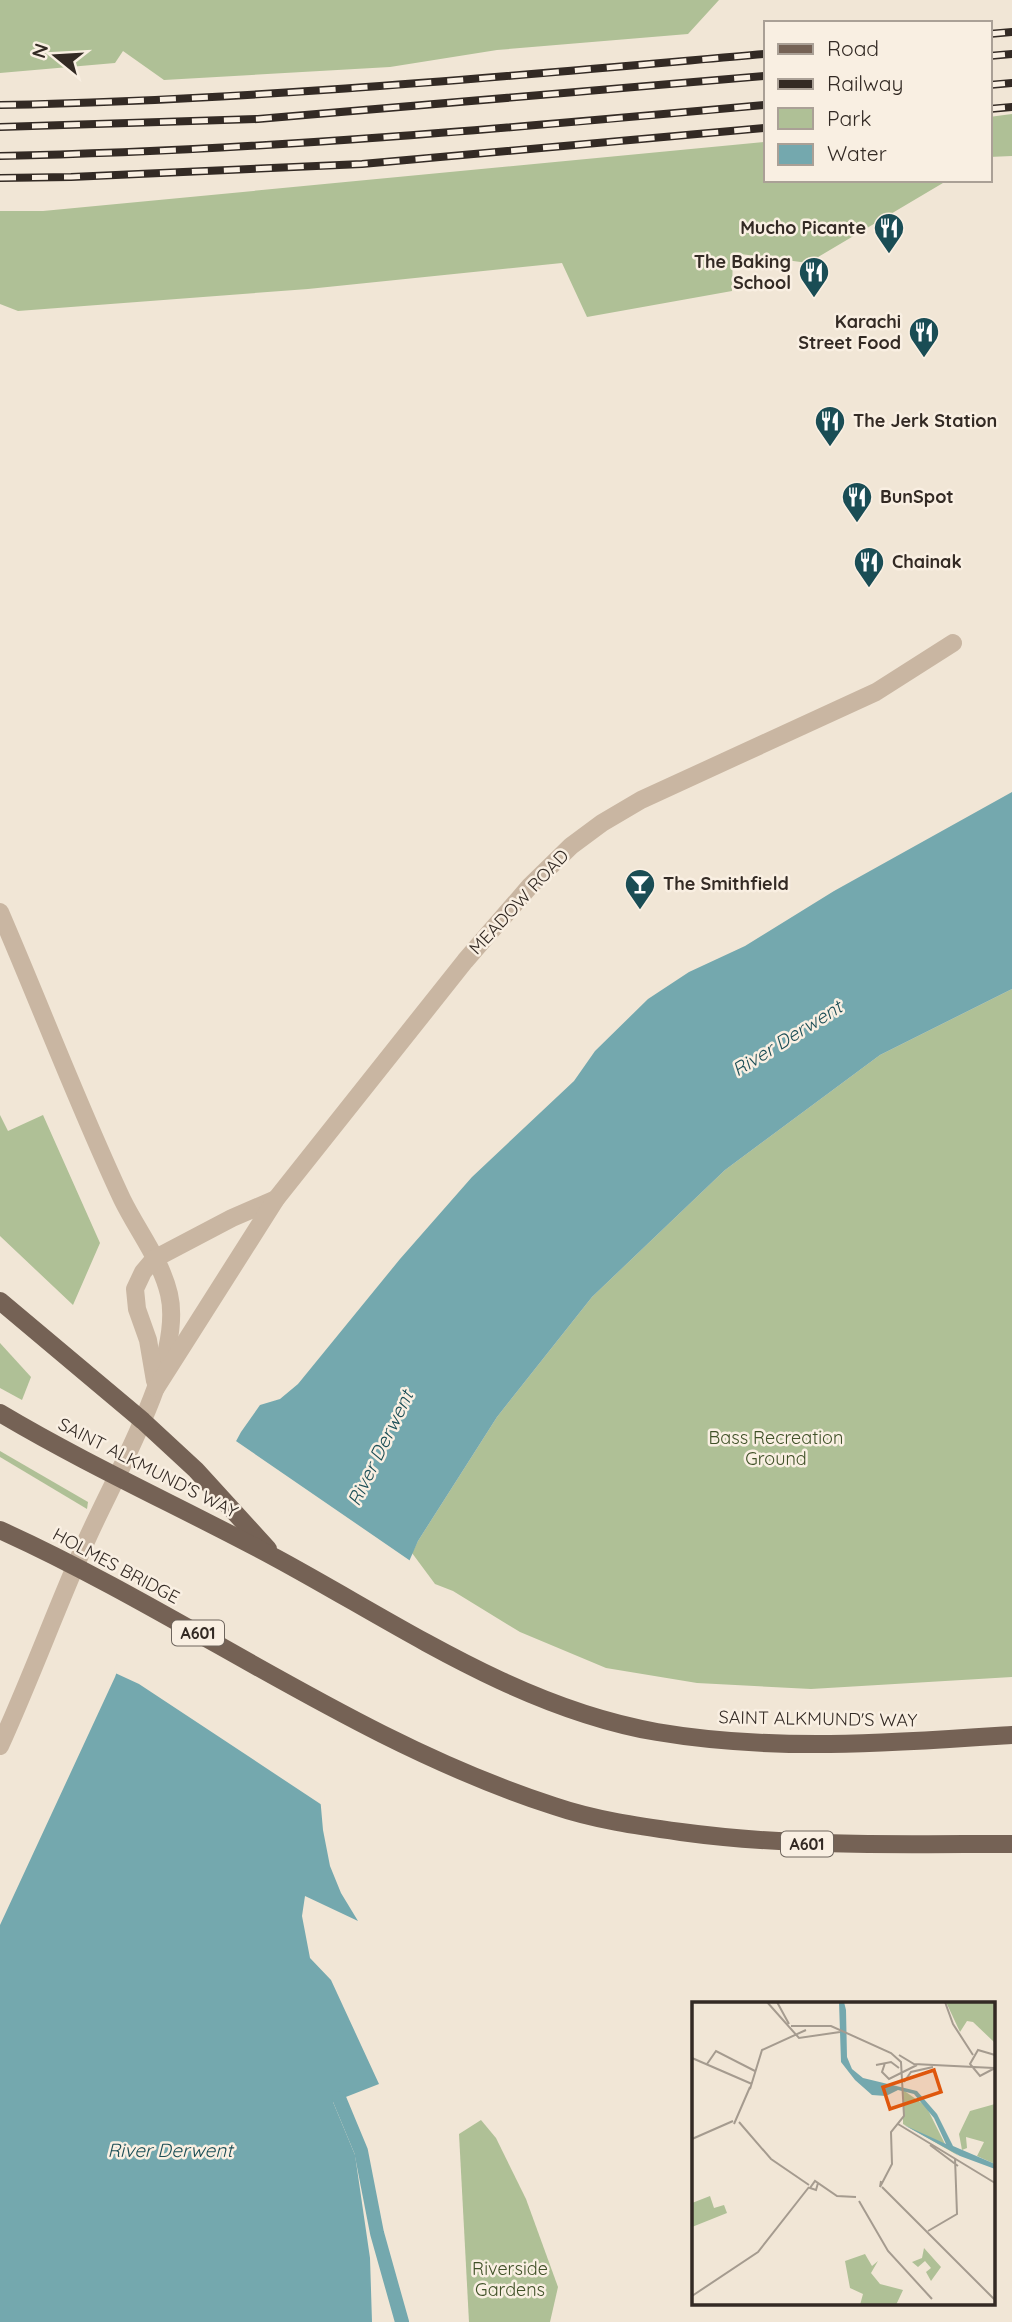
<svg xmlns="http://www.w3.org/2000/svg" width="1012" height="2322" viewBox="0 0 1012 2322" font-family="Quicksand,sans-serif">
<rect width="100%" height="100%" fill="#f1e6d6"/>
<!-- green -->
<g fill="#afc096">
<path d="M 0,0 L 719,0 L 688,34 L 497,50 L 390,67 L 164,80 L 123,51 L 115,63 L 0,73 Z"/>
<path d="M 1012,114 L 1012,156 L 989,157 L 989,117 Z"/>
<path d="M 765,142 L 765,180 L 948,180 L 808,263 L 733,253 L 732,291 L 587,317 L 562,263 L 308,289 L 18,311 L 0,304 L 0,211 L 43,211 Z"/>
<path d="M 1012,989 L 1012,1677 L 811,1689 L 697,1683 L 606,1668 L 520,1632 L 453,1591 L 435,1584 L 412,1553 L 418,1541 L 497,1417 L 592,1297 L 725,1170 L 880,1055 Z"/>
<path d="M 0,1115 L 8,1131 L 43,1115 L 100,1243 L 73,1305 L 0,1236 Z"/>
<path d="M 0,1343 L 31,1377 L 22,1400 L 0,1388 Z"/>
<path d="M 0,1451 L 88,1502 L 87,1509 L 0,1457 Z"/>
<path d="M 481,2120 L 496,2138 L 526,2199 L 558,2287 L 550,2322 L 469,2322 L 459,2134 Z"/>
</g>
<!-- water -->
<path fill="#74a8ae" d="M 1012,792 L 1012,989 L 880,1055 L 725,1170 L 592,1297 L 497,1417 L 418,1541 L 328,1746 L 320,1796 L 323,1830 L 330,1866 L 341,1893 L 358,1921 L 305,1896 L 302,1916 L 310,1958 L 331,1980 L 379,2084 L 333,2102 L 355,2155 L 370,2258 L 372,2322 L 0,2322 L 0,1925 L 115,1677 L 129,1639 L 241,1432 L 260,1405 L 280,1399 L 298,1384 L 400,1259 L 472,1177 L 574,1081 L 595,1051 L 648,999 L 689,972 L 745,946 L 834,891 Z"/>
<!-- pier -->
<path fill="#f1e6d6" d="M 233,1439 L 412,1562 L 332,1747 L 324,1797 L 325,1807 L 139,1684 L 113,1672 L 125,1638 Z"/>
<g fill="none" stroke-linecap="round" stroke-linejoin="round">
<!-- stream -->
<path stroke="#74a8ae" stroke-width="14" d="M 339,2098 L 361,2151 L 377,2233 L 402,2322"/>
<!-- minor -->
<g stroke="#c9b6a2" stroke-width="18">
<path d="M 0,912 C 41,1007 78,1105 122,1199 C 137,1230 161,1260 169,1294 C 185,1361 111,1482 84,1546 C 55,1612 30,1680 0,1746"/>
<path d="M 155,1381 L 148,1340 L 137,1309 L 135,1289 L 143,1272 L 154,1259 L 232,1218 L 276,1199"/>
<path d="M 156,1388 L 276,1199 L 465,961 L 530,886 L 571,846 L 602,823 L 641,800 L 876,692 L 953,643"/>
</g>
<!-- major -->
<g stroke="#756255" stroke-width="18">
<path d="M 0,1301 L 143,1421 L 196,1470 L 268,1549"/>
<path d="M 0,1413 C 89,1466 185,1509 276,1558 C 398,1624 518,1708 657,1732 C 774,1752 895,1743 1012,1735"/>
<path d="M 0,1530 C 188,1615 356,1742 554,1806 C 595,1820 638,1826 681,1832 C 791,1847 901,1844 1012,1844"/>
</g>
<!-- rail casing -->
<g stroke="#332a24" stroke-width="8">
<g id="rail">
<path d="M 989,34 L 1012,32"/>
<path d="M 989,56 L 1012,54"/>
<path d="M 989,85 L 1012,83"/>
<path d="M 0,105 C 256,100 510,76 765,54"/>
<path d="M 989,109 L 1012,107"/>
<path d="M 0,127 L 258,119 L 765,76"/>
<path d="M 0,156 C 255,151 511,128 765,105"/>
<path d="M 0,178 L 71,177 L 362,164 L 765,128"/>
</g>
</g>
<!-- rail -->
<use href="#rail" stroke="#f9efe2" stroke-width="5" stroke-dasharray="16" stroke-linecap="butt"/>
</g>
<!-- icons -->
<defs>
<g id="restaurant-pin" transform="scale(1.575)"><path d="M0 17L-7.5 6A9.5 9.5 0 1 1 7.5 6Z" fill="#1a4d55" stroke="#f9efe2"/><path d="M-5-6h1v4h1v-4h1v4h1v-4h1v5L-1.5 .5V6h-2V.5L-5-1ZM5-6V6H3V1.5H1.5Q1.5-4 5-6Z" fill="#fff"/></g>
<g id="bar-pin" transform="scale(1.575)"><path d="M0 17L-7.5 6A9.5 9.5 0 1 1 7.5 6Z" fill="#1a4d55" stroke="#f9efe2"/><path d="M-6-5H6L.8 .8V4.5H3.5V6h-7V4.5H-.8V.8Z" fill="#fff"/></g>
</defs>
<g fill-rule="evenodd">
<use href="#restaurant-pin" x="889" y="228"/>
<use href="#restaurant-pin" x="814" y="272"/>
<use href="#restaurant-pin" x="924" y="332"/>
<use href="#restaurant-pin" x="830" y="421"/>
<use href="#restaurant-pin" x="857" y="497"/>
<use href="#restaurant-pin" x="869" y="562"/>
<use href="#bar-pin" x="640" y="884"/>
</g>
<g text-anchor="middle" stroke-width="5" stroke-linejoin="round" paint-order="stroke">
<!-- shield labels -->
<g fill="#f9efe2" stroke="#6e655d" stroke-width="2">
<rect x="172" y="1620.5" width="52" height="25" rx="5"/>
<rect x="781" y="1831.5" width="52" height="25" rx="5"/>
</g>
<g font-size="16" font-weight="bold" fill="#332a24">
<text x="198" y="1639">A601</text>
<text x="807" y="1850">A601</text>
</g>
<!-- poi labels -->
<g font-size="18" font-weight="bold" fill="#332a24" stroke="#f9efe2" text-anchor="start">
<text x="866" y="234" text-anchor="end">Mucho Picante</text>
<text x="791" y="268" text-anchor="end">The Baking<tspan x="791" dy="21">School</tspan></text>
<text x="901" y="328" text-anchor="end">Karachi<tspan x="901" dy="21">Street Food</tspan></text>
<text x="853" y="427">The Jerk Station</text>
<text x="880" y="503">BunSpot</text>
<text x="892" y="568">Chainak</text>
<text x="663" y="890">The Smithfield</text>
</g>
<!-- street labels -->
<g font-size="18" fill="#332a24" stroke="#f9efe2">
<text transform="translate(519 902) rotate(-47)" y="6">MEADOW ROAD</text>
<text transform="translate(148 1468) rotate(27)" y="6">SAINT ALKMUND'S WAY</text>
<text transform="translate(116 1566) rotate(28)" y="6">HOLMES BRIDGE</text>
<text transform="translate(818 1719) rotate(1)" y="6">SAINT ALKMUND'S WAY</text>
</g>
<!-- park labels -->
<g font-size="18" fill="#405128" stroke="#f9efe2">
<text x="776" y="1444">Bass Recreation<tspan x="776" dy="21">Ground</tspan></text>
<text x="510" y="2275">Riverside<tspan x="510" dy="21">Gardens</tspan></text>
</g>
<!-- water labels -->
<g font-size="19" font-style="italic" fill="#1a4d55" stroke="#f9efe2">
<text transform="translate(787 1038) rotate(-32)" y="7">River Derwent</text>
<text transform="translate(380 1448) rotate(-64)" y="7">River Derwent</text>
<text x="170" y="2157">River Derwent</text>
</g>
</g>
<!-- overview -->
<g transform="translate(692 2002)">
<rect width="303" height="303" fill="#f1e6d6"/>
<path d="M 254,0 L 303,0 L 302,40 L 281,20 L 275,19 L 268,30 ZM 211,88 L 234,104 L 254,144 L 267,154 L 211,122 ZM 303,102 L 303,162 L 285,154 L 292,140 L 274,135 L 275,146 L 270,148 L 267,132 L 278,109 ZM 18,194 L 22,206 L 32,203 L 35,211 L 0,225 L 0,201 ZM 232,246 L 249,265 L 239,279 L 234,270 L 239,266 L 233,259 L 226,265 L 220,260 L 230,256 ZM 173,252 L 180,264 L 186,259 L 179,271 L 188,282 L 211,288 L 204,303 L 168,303 L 171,292 L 158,286 L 153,259 Z" fill="#afc096"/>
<path d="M 147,0 L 152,0 L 154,8 L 155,55 L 160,67 L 171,76 L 225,89 L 245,112 L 261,144 L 303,162 L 303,167 L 268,154 L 212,123 L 254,142 L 242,116 L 222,92 L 206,88 L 194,94 L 180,93 L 163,78 L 149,60 Z" fill="#74a8ae"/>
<path fill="none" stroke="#a59b8f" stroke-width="2" d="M 75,0 L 107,36 L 148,30M 85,0 L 97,22M 253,0 L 261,22 L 281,53M 99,24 L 139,24 L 199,51 L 209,60 L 212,114 L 199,130 L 200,162 L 188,185 L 189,179M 207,53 L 222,62 L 302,66M 303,53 L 286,48 L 278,62 L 288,74 L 303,66M 0,56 L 60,82M 193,61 L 190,70 L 197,77 L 225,63M 15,62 L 24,49 L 63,69M 184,63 L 199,60 L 207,66M 212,80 L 219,70 L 241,65M 58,87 L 70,48 L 114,28M 47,120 L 79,157 L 117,183M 42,122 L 58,85M 206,122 L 303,181M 0,137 L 41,119M 238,143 L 266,164M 126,181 L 124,188 L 118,186 L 123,179 L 145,194 L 164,195M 190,185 L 303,298M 167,199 L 196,249 L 240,297M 236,229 L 265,212 L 263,156M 0,294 L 66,250 L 117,185"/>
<path fill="#df570d" fill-opacity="0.15" stroke="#df570d" stroke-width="3.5" d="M 242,68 L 249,90 L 198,107 L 191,85 Z"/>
<rect width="303" height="303" fill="none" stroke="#332a24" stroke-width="3.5"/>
</g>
<!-- legend -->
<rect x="764" y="21" width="228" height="161" fill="#f9efe2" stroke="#aaa096" stroke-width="2"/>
<rect x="778" y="44" width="35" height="10" fill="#756255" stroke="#aaa096" stroke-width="2"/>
<text x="827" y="56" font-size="21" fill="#332a24">Road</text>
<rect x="778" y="79" width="35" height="10" fill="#332a24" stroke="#aaa096" stroke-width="2"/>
<text x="827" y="91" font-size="21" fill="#332a24">Railway</text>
<rect x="778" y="108" width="35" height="21" fill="#afc096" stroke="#aaa096" stroke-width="2"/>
<text x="827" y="126" font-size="21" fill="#332a24">Park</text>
<rect x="778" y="144" width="35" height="21" fill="#74a8ae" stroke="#aaa096" stroke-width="2"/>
<text x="827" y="161" font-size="21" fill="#332a24">Water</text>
<!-- north arrow -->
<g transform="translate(56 56) rotate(288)" stroke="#f9efe2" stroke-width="5" paint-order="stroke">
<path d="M0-5L12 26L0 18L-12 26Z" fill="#332a24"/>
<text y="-10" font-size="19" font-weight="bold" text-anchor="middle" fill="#332a24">N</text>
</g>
</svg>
